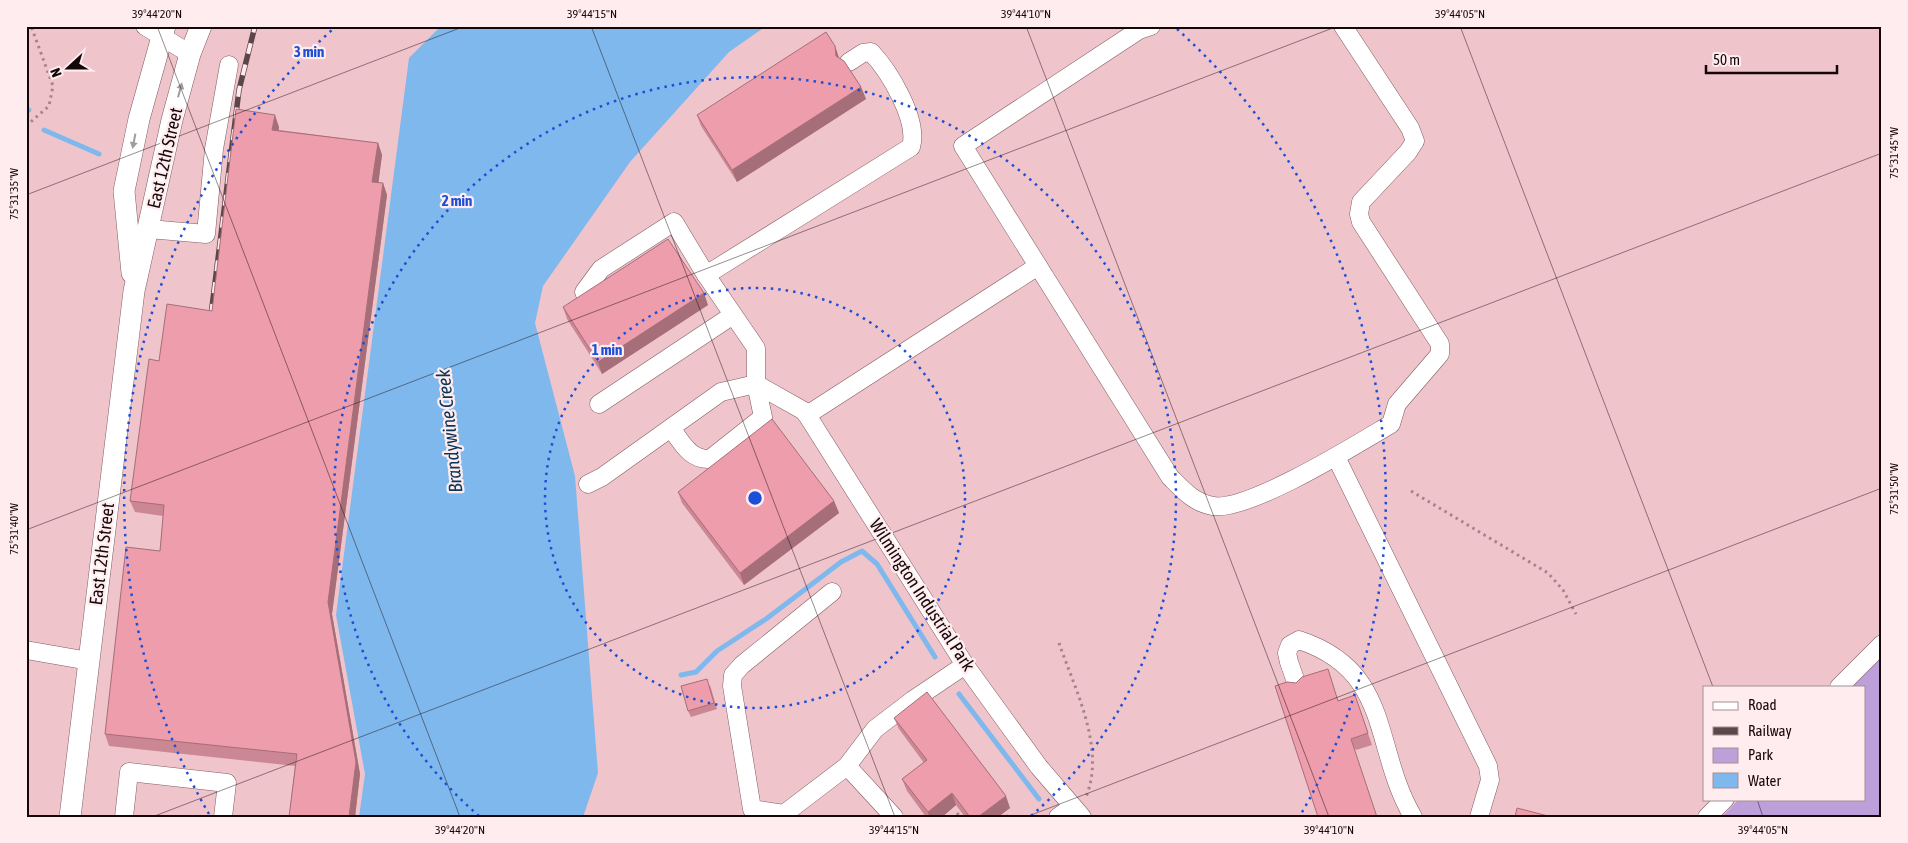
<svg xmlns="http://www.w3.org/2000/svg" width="1908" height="843" viewBox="0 0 1908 843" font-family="'Asap Condensed',sans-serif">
<rect width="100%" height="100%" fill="#f0c4cb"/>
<!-- green -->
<path fill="#bda0da" d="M 1882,654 L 1882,817 L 1722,817 L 1739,799 L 1864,799 L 1864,687 L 1850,687 Z"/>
<!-- water -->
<path fill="#7fb8ed" d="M 441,26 L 766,26 L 729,52 L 630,162 L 543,286 L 535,323 L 575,476 L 598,773 L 583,817 L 359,817 L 365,774 L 336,615 L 409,58 Z"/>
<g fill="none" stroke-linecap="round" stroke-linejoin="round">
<!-- stream -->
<g stroke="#7fb8ed" stroke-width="5">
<path d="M 26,109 L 29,110"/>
<path d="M 44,130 L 99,154"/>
<path d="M 681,675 L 696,672 L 717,651 L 766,619 L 841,562 L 862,551 L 877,564 L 935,657"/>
<path d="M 959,694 L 1039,799"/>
</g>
<!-- minor casing -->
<g stroke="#825c62" stroke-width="19">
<g id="minor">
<path d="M 145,26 L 190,54"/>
<path d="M 1151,26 L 1139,30 L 963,146 L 1170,477 C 1183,490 1194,503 1213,506 C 1248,512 1357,444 1391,424 L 1397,404 L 1440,354 L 1440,344 L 1361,222 L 1359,214 L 1361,202 L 1408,152 L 1415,141 L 1410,128 L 1343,26"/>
<path d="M 149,229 L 206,234 L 214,149 L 229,65"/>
<path d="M 706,275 L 911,147 C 919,120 889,71 871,52 L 863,53 L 849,62"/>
<path d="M 584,292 L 601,269 L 674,222 L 706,275 L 756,348 L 756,384 L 763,417 L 710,459 C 690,460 682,443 671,428"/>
<path d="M 756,384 L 804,411 L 807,415 L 965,665 L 1039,767 L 1082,817"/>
<path d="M 599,404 L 733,315"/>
<path d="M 807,415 L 1038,266"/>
<path d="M 1336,457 L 1488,766 L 1490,780 L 1479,817"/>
<path d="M 588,484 L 602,477 L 721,392 L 756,384"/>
<path d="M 832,592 L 742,665 L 733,675 L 732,686 L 752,809 L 784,814 L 847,766 L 875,729 L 913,700 L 965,665"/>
<path d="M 26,650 L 89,661"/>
<path d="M 1297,685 L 1289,662 L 1287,653 L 1290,645 L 1299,640 C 1393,671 1372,747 1413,817"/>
<path d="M 1839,687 L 1882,644"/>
<path d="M 847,766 L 894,817"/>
<path d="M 124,817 L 129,772 L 227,783 L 223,817"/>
<path d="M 1058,817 L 1072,807"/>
<path d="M 1707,817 L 1725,799"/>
</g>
</g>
<!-- major casing -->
<g stroke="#825c62" stroke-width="22">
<g id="major">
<path d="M 132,273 L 124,191 L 139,119 L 165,26"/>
<path d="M 70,817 L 134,291 L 172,120 L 190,54 L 201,26"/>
</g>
</g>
<!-- path -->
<g stroke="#a6858a" stroke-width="3" stroke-dasharray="2.5 4" stroke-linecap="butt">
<path d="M 26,126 L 49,106 L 53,86 L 31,26"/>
<path d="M 1411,491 L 1548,573 L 1563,590 L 1576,614"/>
<path d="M 1059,643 C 1075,690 1106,748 1086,797"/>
<path d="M 957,813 L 960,817"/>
<path d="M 1006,817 L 1009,815"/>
</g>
<!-- minor -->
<use href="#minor" stroke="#fff" stroke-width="18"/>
<!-- major -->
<use href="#major" stroke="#fff" stroke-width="21"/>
<!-- rail casing -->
<g stroke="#5d4649" stroke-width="5.5">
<path id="rail" d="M 211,315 L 239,90 L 255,26"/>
</g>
<!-- rail -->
<use href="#rail" stroke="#ffecef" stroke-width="4" stroke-dasharray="11" stroke-linecap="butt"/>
</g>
<!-- wall -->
<g fill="#cc8794">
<path d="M 835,46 L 839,58 L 861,87 L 866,99 L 737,182 L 701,126 L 697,115 Z"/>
<path d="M 279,127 L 279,130 L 378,143 L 382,155 L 378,183 L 383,183 L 387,195 L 332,614 L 360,774 L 355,817 L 289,817 L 295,766 L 109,746 L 105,734 L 160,551 L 163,516 L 135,512 L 130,501 L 159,361 L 212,311 Z"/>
<path d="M 708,305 L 602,374 L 567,319 L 563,307 Z"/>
<path d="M 678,492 L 834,501 L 839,513 L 744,585 L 682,503 Z"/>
<path d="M 1296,683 L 1338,700 L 1359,707 L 1372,745 L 1356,750 Z"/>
<path d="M 710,685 L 717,709 L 691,717 L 688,711 Z"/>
<path d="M 894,718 L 1010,808 L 998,817 L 965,817 L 956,805 L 942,817 L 926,817 L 907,791 L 902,779 L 924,763 L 899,729 Z"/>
</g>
<!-- shaded-wall -->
<g fill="#a66e78">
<path d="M 835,46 L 839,58 L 836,56 Z"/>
<path d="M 861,87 L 866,99 L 737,182 L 732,170 Z"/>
<path d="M 275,115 L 279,127 L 277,141 L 272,130 Z"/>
<path d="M 378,143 L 382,155 L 377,194 L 372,182 Z"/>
<path d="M 383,183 L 387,195 L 332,614 L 360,774 L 355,817 L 349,817 L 328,602 Z"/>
<path d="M 704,293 L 708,305 L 602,374 L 598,362 Z"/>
<path d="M 834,501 L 839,513 L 744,585 L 740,573 Z"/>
<path d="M 952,793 L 956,805 L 942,817 L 929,817 L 928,812 Z"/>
<path d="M 1006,796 L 1010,808 L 998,817 L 978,817 Z"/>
</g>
<!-- building -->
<g fill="#ed9dac" stroke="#a66e78">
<path d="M 826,32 L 835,46 L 836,56 L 844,61 L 861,87 L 732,170 L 697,115 Z"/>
<path d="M 236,109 L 275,115 L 272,130 L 378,143 L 372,182 L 383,183 L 328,602 L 356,762 L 349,817 L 289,817 L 297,754 L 105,734 L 126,547 L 160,551 L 164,505 L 130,501 L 149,359 L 159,361 L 167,304 L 212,311 Z"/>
<path d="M 668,239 L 704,293 L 598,362 L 563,307 Z"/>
<path d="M 772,419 L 834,501 L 740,573 L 678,492 Z"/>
<path d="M 1328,669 L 1338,701 L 1355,695 L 1368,733 L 1351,739 L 1377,817 L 1318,817 L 1275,686 L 1287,682 L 1296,683 L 1302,677 Z"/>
<path d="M 707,679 L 714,703 L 688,711 L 681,686 Z"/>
<path d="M 927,692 L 1006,796 L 978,817 L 970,817 L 952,793 L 928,812 L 902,779 L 927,760 L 894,718 Z"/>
<path d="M 1517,808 L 1552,817 L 1515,817 Z"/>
</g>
<!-- one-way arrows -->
<defs><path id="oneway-solid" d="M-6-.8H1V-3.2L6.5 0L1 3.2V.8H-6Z" transform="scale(1.25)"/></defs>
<g fill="#a19c9d">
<use href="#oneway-solid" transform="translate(180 90) rotate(-75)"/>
<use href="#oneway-solid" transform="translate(134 141) rotate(101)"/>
</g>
<!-- ticks -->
<path fill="none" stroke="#140709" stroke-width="1" stroke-opacity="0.45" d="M 157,26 L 460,817M 591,26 L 895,817M 1026,26 L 1329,817M 1460,26 L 1713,687M 26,195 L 465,26M 26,530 L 1338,26M 1757,799 L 1763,817M 152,817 L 1882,153M 1026,817 L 1882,488"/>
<!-- distance rings -->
<g fill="none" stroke="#1d4ed8" stroke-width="2.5" stroke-dasharray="2.5 5">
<circle cx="755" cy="498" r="210"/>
<path d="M479 816A421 421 0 1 1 1031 816"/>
<path d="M209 814A631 631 0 0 1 333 29M1177 29A631 631 0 0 1 1301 814"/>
</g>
<g text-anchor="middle" stroke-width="4.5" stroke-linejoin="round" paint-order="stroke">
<!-- street labels -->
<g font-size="18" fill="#140709" stroke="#ffecef">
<text transform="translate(165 158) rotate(-77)" y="6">East 12th Street</text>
<text transform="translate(102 554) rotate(-83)" y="6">East 12th Street</text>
<text transform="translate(922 595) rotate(57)" y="6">Wilmington Industrial Park</text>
</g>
<!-- water labels -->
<g font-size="19" font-style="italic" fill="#0a3557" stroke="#ffecef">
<text transform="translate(449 431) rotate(-96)" y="7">Brandywine Creek</text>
</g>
</g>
<circle cx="755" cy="498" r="8" fill="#1d4ed8" stroke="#ffecef" stroke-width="2.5"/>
<g font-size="15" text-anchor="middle" font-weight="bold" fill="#1d4ed8" stroke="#ffecef" stroke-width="4.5" stroke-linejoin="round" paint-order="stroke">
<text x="309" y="57">3 min</text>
<text x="457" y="206">2 min</text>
<text x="607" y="355">1 min</text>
</g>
<!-- border -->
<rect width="1908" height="843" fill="none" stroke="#ffecef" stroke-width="55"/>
<!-- legend -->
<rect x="1703" y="686" width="162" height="115" fill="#ffecef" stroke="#a19093"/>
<rect x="1713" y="702" width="25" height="8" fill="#ffffff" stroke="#a19093"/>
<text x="1748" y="710" font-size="15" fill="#140709">Road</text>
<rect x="1713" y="727" width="25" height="8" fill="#5d4649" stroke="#a19093"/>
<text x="1748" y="736" font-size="15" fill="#140709">Railway</text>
<rect x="1713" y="748" width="25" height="15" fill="#bda0da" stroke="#a19093"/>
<text x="1748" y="760" font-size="15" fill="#140709">Park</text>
<rect x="1713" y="773" width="25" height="15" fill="#7fb8ed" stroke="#a19093"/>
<text x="1748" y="786" font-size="15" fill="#140709">Water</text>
<!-- north arrow -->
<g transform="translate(68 68) rotate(249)" stroke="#ffecef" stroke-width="4" paint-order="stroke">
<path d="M0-4L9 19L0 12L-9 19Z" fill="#140709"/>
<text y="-8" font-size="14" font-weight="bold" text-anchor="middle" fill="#140709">N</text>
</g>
<!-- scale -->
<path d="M1706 65v8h131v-8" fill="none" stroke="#140709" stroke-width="2.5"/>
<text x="1713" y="65" font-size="15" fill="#140709" stroke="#ffecef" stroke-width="4" paint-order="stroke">50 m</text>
<rect x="28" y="28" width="1852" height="788" fill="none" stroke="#140709" stroke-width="2"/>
<g font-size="12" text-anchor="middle" fill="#140709">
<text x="157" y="18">39°44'20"N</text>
<text x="592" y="18">39°44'15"N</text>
<text x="1026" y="18">39°44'10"N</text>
<text x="1460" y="18">39°44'05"N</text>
<text transform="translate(1894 153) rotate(-90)" y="4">75°31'45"W</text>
<text transform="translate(14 194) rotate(-90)" y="4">75°31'35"W</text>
<text transform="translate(1894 489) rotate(-90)" y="4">75°31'50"W</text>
<text transform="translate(14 529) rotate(-90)" y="4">75°31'40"W</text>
<text x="460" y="834">39°44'20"N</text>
<text x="894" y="834">39°44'15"N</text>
<text x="1329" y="834">39°44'10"N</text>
<text x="1763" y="834">39°44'05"N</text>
</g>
</svg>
